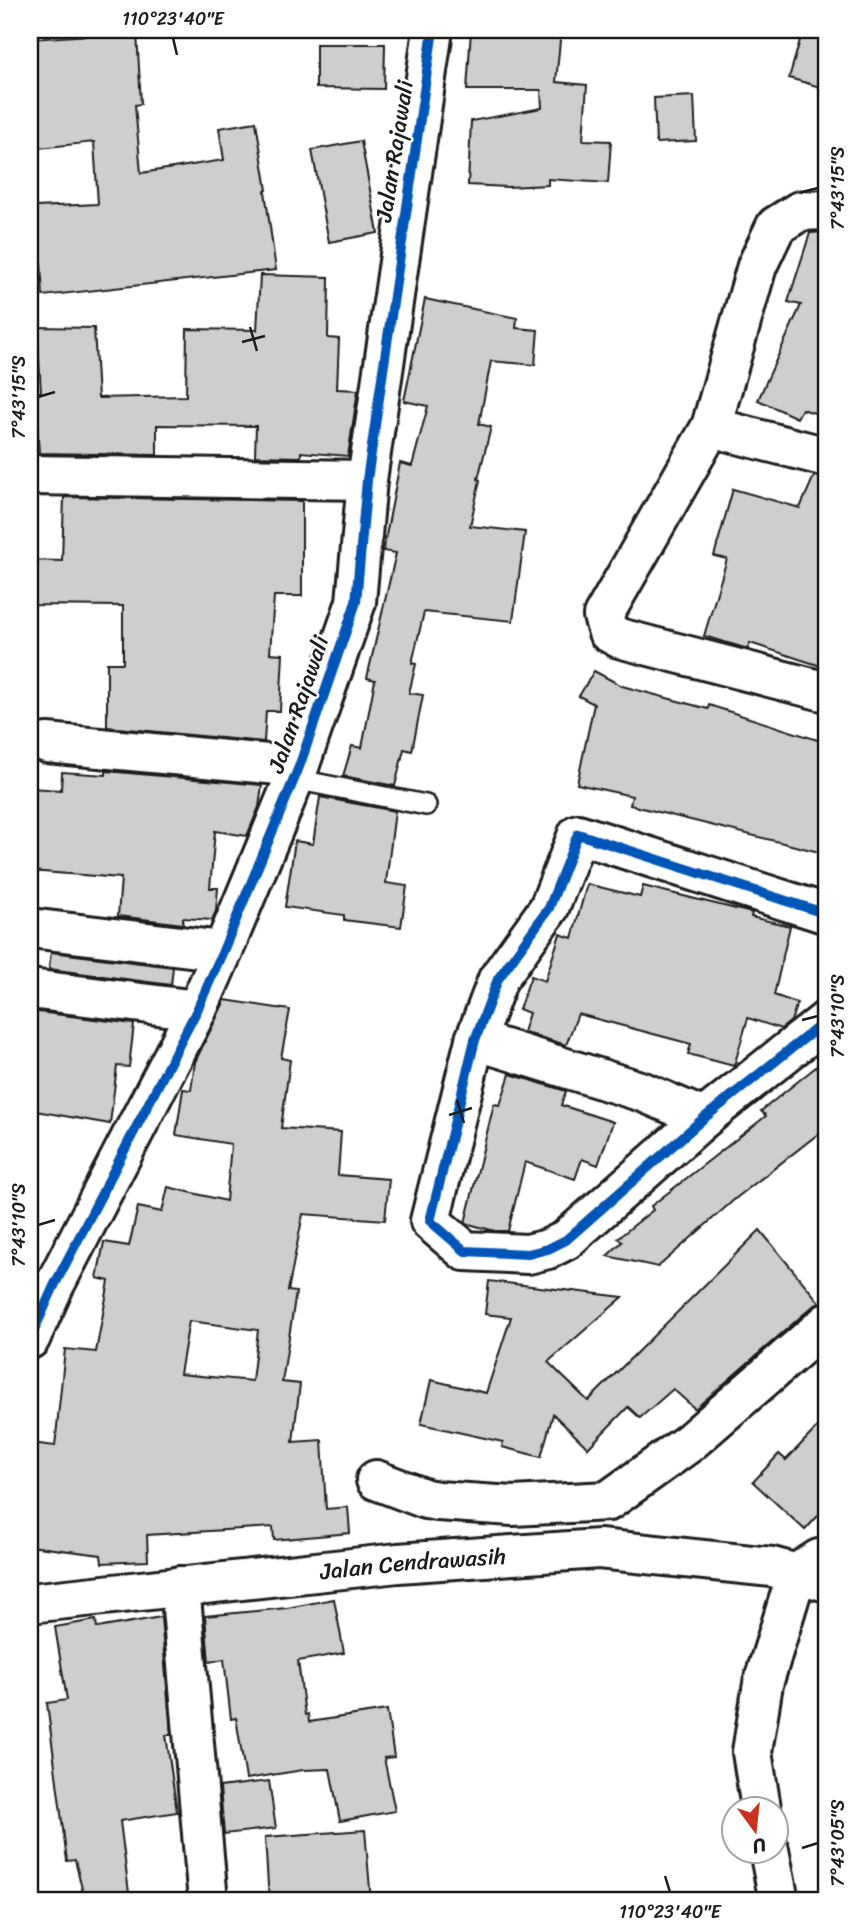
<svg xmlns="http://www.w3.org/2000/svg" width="857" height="1931" viewBox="0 0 857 1931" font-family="Sriracha,sans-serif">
<rect width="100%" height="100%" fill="#fff"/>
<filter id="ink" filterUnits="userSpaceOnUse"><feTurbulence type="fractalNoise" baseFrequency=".0143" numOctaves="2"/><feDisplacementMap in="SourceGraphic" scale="14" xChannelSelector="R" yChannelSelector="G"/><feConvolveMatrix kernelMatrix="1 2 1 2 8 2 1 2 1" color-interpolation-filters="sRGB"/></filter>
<g filter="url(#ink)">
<!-- building -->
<g fill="#cecece" stroke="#1c1c1c" stroke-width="2" fill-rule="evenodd">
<path d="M 471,30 L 561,30 L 556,82 L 587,85 L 583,140 L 611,141 L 608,183 L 548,179 L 548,185 L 508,187 L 468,185 L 471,121 L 542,108 L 541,90 L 467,90 Z"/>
<path d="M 803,30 L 827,35 L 827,89 L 789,78 Z"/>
<path d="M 137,32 L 141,104 L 135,105 L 141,173 L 224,160 L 219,128 L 256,122 L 267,190 L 265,191 L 276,270 L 43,296 L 41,263 L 39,263 L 36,207 L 98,204 L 94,142 L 30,149 L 30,39 Z"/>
<path d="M 316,44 L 385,44 L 384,89 L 316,88 Z"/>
<path d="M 694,96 L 696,141 L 656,143 L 654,98 Z"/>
<path d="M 361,141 L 378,233 L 329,242 L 312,150 Z"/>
<path d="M 827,232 L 827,417 L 802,409 L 797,418 L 758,400 L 801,305 L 788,302 L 810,233 Z"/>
<path d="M 260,275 L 329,277 L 328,338 L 339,339 L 337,389 L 358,390 L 348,456 L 301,452 L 301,457 L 255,456 L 256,426 L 157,425 L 157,455 L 39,453 L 35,392 L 41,392 L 37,327 L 94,328 L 98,398 L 186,396 L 187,329 L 257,330 Z"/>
<path d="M 425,299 L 517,318 L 516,328 L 538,330 L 535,365 L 491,361 L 479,424 L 491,427 L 478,479 L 480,480 L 470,526 L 525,532 L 513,621 L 424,612 L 412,663 L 416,664 L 409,693 L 423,695 L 412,751 L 404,749 L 395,786 L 343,776 L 352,746 L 362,748 L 375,680 L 367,678 L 396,553 L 383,551 L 400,463 L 412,466 L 428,406 L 404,401 Z"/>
<path d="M 814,476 L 827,478 L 827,668 L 750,643 L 748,649 L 704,636 L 727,559 L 714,556 L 733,489 L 800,508 Z"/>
<path d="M 64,497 L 302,501 L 302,596 L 274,596 L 270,653 L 283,654 L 280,711 L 266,711 L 264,742 L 107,727 L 107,663 L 123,663 L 123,606 L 30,605 L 30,560 L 62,561 Z"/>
<path d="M 594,671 L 622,686 L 708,709 L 709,705 L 827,743 L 827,854 L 630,805 L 632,796 L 577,784 L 594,704 L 579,696 Z"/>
<path d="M 106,771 L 262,785 L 259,807 L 247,836 L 215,831 L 210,888 L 218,888 L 216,911 L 212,920 L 183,918 L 183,924 L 118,916 L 121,878 L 30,871 L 30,788 L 61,790 L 62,772 L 106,775 Z"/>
<path d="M 320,797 L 395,811 L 386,883 L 407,886 L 401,927 L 344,920 L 344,915 L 285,907 L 295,841 L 313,844 Z"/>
<path d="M 587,884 L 640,897 L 643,886 L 752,913 L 751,917 L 790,926 L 774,995 L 797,1003 L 791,1021 L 781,1029 L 748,1018 L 734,1066 L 688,1054 L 691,1044 L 578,1014 L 566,1045 L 523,1032 L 529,1013 L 519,1009 L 531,976 L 545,981 L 560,934 L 572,938 Z"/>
<path d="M 51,952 L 173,967 L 171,985 L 49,969 Z"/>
<path d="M 225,1000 L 290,1010 L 281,1058 L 290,1060 L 281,1128 L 341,1132 L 338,1175 L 389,1179 L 385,1220 L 303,1214 L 288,1291 L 296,1292 L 282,1382 L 300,1384 L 293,1442 L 322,1440 L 326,1509 L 348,1507 L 350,1533 L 274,1540 L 273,1527 L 147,1535 L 148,1561 L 102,1563 L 101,1555 L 30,1546 L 30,1443 L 55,1446 L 65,1349 L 96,1352 L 109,1281 L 97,1278 L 104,1242 L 129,1246 L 138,1207 L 162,1212 L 168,1187 L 226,1201 L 231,1144 L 176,1135 L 183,1089 L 191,1090 L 195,1062 ZM 189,1321 L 258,1330 L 252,1381 L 180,1374 Z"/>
<path d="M 30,1011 L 134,1024 L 129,1067 L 117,1066 L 110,1124 L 30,1110 Z"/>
<path d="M 827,1058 L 827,1127 L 735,1199 L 658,1267 L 607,1256 L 622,1242 L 618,1238 L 653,1210 L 651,1206 L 766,1116 L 761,1111 Z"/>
<path d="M 510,1074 L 566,1091 L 561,1105 L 613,1122 L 598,1165 L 582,1159 L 575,1179 L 525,1162 L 508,1231 L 495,1231 L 465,1223 L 494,1104 L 500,1105 Z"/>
<path d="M 760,1230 L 820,1303 L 813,1306 L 695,1409 L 673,1389 L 640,1418 L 628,1407 L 588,1448 L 553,1414 L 541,1457 L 502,1447 L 503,1442 L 421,1424 L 431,1380 L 486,1393 L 511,1317 L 485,1314 L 489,1281 L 623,1297 L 548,1362 L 588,1401 Z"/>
<path d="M 827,1417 L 827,1506 L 805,1530 L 753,1482 L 779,1454 L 786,1460 Z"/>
<path d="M 334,1599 L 344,1653 L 298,1661 L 305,1715 L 308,1714 L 309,1722 L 387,1710 L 394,1757 L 384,1758 L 395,1811 L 340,1821 L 330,1769 L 303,1770 L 246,1779 L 236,1718 L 231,1719 L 224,1659 L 209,1662 L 205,1616 L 287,1608 Z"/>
<path d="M 161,1617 L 171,1735 L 166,1735 L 177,1812 L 120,1821 L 130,1901 L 85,1901 L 75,1860 L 67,1861 L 47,1703 L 67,1700 L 55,1627 L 96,1620 L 97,1628 Z"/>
<path d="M 269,1781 L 276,1828 L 224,1834 L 220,1787 Z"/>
<path d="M 365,1830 L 371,1901 L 269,1901 L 265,1837 Z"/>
</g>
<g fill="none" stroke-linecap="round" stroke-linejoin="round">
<!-- lane casing -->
<g stroke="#1c1c1c" stroke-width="24">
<path id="lane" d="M 294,779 L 426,805"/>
</g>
<!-- street casing -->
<g stroke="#1c1c1c" stroke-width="44">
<g id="street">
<path d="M 827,210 L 800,211 L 776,226 L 757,266 L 711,427 L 603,616 L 608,632 L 619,638 L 827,692"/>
<path d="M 711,427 L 827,457"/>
<path d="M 30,475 L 367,480"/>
<path d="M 47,743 L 299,767"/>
<path d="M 827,914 L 578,834 L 549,908 L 498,979 L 475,1040 L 430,1221 L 465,1251 L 528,1254 L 548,1249 L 566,1240 L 704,1118 L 827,1020"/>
<path d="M 30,928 L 223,951"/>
<path d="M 30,989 L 197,1010"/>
<path d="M 475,1040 L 643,1092 L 704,1118"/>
<path d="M 30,1339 L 54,1286 L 197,1010 L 223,951 L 299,767 L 356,602 L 367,480 L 433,30"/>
<path d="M 376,1480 L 426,1499 L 438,1501 L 513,1506 L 608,1501 L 689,1443 L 827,1323"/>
<path d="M 180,1586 L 208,1901"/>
<path id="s1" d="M 30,1603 L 398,1563 L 599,1549 L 772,1567 L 827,1582"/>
<path d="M 761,1808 L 752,1752 L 763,1684 L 797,1573 L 819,1559"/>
<path d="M 769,1850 L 779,1901"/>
</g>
</g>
<!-- lane -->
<use href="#lane" stroke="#fff" stroke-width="19"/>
<!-- street -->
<use href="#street" stroke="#fff" stroke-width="38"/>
<!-- cycleway casing -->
<g stroke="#fff" stroke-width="15">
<g id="cycleway">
<path d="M 827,914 L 578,834 L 549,908 L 498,979 L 475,1040 L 430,1221 L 465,1251 L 528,1254 L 548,1249 L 566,1240 L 704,1118 L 827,1020"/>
<path d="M 30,1339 L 54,1286 L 197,1010 L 223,951 L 299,767 L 356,602 L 367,480 L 433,30"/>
</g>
</g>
<!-- cycleway -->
<use href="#cycleway" stroke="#0057b8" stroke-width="10"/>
</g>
</g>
<!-- ticks -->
<path fill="none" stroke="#1c1c1c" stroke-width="2.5" d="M 173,38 L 177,55M 802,192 L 818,188M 250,327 L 257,351M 242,342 L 265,336M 38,397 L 55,392M 802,1020 L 818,1016M 457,1100 L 464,1123M 449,1115 L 472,1108M 38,1225 L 55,1220M 802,1848 L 818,1843M 665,1876 L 670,1892"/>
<g text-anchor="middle" stroke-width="5" stroke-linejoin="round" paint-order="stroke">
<!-- street labels -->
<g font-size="23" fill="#1c1c1c" stroke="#fff">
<text transform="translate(394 151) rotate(-81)" y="8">Jalan Rajawali</text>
<text transform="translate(298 704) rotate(-71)" y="8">Jalan Rajawali</text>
<text dy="8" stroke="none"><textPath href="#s1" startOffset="385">Jalan Cendrawasih</textPath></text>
</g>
</g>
<!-- margin -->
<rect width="857" height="1931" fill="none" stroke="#fff" stroke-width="77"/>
<!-- north arrow -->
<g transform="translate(755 1830) rotate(165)"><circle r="33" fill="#ffffff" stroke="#a4a4a4" stroke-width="2"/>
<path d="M0-5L12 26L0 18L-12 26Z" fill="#c8321e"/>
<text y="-10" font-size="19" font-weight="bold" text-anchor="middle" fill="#1c1c1c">U</text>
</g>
<rect x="38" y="38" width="780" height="1854" fill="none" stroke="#1c1c1c" stroke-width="2.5"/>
<g font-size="18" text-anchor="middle" fill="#1c1c1c">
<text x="173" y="25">110°23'40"E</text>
<text transform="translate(838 188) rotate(-90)" y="6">7°43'15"S</text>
<text transform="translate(19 397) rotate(-90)" y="6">7°43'15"S</text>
<text transform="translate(838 1016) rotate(-90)" y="6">7°43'10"S</text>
<text transform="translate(19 1225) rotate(-90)" y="6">7°43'10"S</text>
<text transform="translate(838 1843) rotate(-90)" y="6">7°43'05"S</text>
<text x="670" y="1918">110°23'40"E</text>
</g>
</svg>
